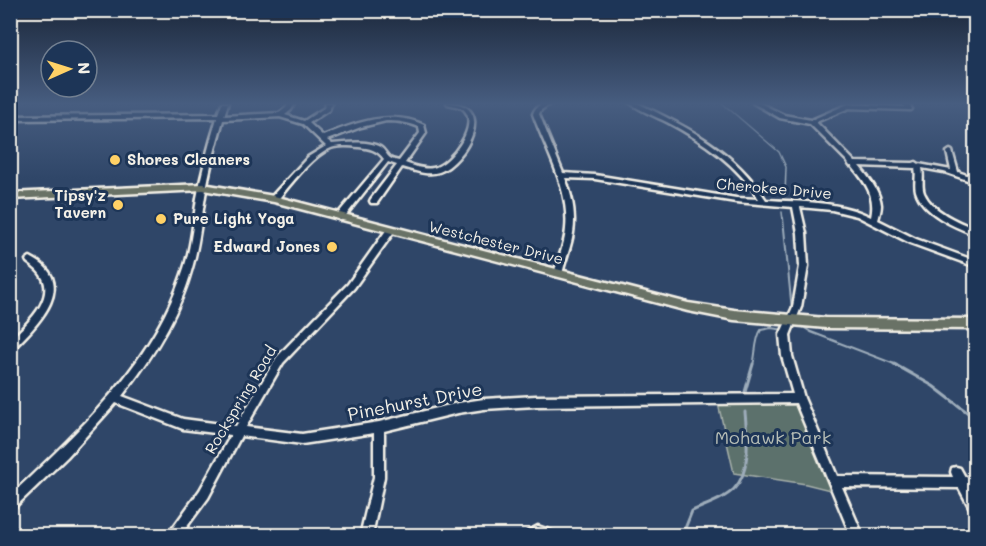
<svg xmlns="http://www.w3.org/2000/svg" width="986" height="546" viewBox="0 0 986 546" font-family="Mali,sans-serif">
<rect width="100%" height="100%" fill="#2f4668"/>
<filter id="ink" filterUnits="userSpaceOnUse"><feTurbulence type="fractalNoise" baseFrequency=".0167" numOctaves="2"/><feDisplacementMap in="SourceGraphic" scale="12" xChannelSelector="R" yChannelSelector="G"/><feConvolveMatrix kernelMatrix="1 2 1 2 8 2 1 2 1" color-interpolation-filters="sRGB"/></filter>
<g filter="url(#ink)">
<!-- green -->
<path fill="#5c716c" stroke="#a8b1aa" stroke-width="1.5" d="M 799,398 L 838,492 L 806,484 L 734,473 L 717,399 Z"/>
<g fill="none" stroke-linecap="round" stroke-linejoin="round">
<!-- stream-far2 -->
<g stroke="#9dacba" stroke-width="1.5">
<path d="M 722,103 L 779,152 L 786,167 L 785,196"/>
<path d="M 782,212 L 783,220"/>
</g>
<!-- stream-far1 -->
<g stroke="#9dacba" stroke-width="2">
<path d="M 783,218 L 792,311"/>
<path d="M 798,324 L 811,332 L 897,365"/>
<path d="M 753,365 C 756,354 755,339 761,330 L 771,328 L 785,330"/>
</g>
<!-- stream -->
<g stroke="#9dacba" stroke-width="3">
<path d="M 894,364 L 933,386 L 976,419"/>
<path d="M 745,392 L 753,364"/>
<path d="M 682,536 L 692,511 C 705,505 723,500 734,489 C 752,470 747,436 745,412"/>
</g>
<!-- minor casing -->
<g stroke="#f4f1e8" stroke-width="5">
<g id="minor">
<path d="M 222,103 L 228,103 L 224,116 L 279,113 L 286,108 L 289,103 L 295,103 L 291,110 L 285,115 L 304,121 L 324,108 L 326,103 L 332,103 L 329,110 L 309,123 L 323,136 C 355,123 391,109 424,125 L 426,133 L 405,163 C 414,166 424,170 433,168 C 451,165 482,122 462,108 C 458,106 452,105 448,104 L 447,103 C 499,103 465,163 439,172 C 427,176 413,170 402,167 L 377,203 L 371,203 L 370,201 L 371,199 L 397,165 L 388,162 L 343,219 L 340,220 L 336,217 L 337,215 L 384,159 C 378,150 369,148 359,147 C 351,146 339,145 331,148 C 312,156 290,185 277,201 L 274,201 L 270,199 L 271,197 L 308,157 L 326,146 L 303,124 L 280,117 L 223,120 C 216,145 209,170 205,196 C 201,220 199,245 192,268 C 179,316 152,358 122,396 L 183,419 L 236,426 L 277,357 L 348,284 L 387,229 L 393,229 L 394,231 L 393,233 L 354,288 L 283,363 L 246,427 L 302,434 L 379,422 L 458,403 L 484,399 L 536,396 L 793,394 L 782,356 L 780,335 L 793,307 L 800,266 L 798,233 L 793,207 L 736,202 L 595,179 L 565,178 C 572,195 576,214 573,233 C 571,247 565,260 562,274 L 561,276 L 555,276 L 554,274 C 558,259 565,244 566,229 C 570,189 546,151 533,114 C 536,106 542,102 551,103 L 541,110 L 539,114 L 563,173 L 595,175 L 736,198 L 759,199 C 737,164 703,141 667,122 C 655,116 641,111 630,103 L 637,103 C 688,127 735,151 766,200 C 801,202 839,201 871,217 C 876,195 865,182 852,166 L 850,166 L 847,161 L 810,124 L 780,118 L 753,103 L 760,103 L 784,115 L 811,120 L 848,104 L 905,107 L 902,103 L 908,103 L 912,109 L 911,110 L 849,108 L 816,122 L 855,162 L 913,163 L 916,162 L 919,164 L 951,170 L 947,152 L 950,150 L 952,151 L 958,172 L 976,178 L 976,183 L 944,172 L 922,168 C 924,177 921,185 924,193 C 932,211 958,222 976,229 L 976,235 C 955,227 923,214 916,191 C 914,183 917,175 915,168 L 859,166 C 868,177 880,191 881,205 C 881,210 879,216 878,220 L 916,239 L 976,261 L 976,267 L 910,243 L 857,216 L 832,210 L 800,207 L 806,233 L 808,266 L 801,307 L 790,335 L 792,356 L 804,398 L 837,476 L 953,477 L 951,472 L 952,468 L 956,467 L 960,468 L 965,477 L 976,478 L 976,488 L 971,488 L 976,496 L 976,513 L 972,512 L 959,488 L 842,487 L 863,536 L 851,536 L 796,403 L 536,406 L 484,409 L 458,413 L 384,431 L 384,477 L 372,536 L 360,536 L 374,477 L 374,433 L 302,444 L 241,436 L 208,498 L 180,536 L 167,536 L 200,490 L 231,435 L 183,429 L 116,403 L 67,457 L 14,508 L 10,509 L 10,496 C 78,432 152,365 182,274 C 191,250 193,224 197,198 C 202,171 209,144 217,118 L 10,120 L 10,116 L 218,114 ZM 386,121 C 398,121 408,122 419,127 L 420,133 L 399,161 C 396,160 393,160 390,158 C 386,155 385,150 380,147 C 366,140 347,143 332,144 L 327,140 L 361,127 Z"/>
<path d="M 30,257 C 81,282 38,325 13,349 L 10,350 L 10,340 C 25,326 57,298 41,275 C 38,270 32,266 27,262 L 26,260 Z"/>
<path d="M 538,526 L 555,532 L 557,536 L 525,536 L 527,532 Z"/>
</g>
</g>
<!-- major casing -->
<g stroke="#f4f1e8" stroke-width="5">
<path id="major" d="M 203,184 L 274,196 L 688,303 L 734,310 L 826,318 L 976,319 L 976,329 L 826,328 L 734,320 L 688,311 L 274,202 L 203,190 L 10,199 L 10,193 Z"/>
</g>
<!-- minor -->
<use href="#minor" fill="#1d3557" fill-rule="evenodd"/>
<!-- major -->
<use href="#major" fill="#697266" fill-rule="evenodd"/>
</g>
</g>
<!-- sky -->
<linearGradient id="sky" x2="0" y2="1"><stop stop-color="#1a2639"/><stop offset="0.58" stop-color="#475d80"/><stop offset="1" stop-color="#475d80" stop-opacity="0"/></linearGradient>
<rect width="986" height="179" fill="url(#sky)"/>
<!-- markers -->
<g fill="#ffd166" stroke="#1d3557" stroke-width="2">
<circle cx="115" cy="160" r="6"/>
<circle cx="118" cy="205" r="6"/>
<circle cx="161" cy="219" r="6"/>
<circle cx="332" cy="247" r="6"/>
</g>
<g text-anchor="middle" stroke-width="6" stroke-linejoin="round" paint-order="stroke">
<!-- poi labels -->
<g font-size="15" font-weight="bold" fill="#f4f1e8" stroke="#1d3557" text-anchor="start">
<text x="127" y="165">Shores Cleaners</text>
<text x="106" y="201" text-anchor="end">Tipsy'z<tspan x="106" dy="17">Tavern</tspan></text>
<text x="173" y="224">Pure Light Yoga</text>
<text x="320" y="252" text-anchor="end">Edward Jones</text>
</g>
<!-- street labels -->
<g font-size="15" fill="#f4f1e8" stroke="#1d3557">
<text transform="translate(774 189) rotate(5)" y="5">Cherokee Drive</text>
<text transform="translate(496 243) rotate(14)" y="5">Westchester Drive</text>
<text transform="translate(241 400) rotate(-59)" y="5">Rockspring Road</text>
</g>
<!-- near-street labels -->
<g font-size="18" fill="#f4f1e8" stroke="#1d3557">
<text transform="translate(415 402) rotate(-11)" y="6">Pinehurst Drive</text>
</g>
<!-- near-park labels -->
<g font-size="18" fill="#b7beb6" stroke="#1d3557">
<text x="773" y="444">Mohawk Park</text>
</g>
</g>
<!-- margin -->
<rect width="986" height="546" fill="none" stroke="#1d3557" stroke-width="36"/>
<rect x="18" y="18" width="950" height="510" fill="none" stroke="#f4f1e8" stroke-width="2" filter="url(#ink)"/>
<!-- north arrow -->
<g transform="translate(69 69) rotate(87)"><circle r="28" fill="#1d3557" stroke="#738091" stroke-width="1.5"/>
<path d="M0-4.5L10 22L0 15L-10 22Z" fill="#ffd166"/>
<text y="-9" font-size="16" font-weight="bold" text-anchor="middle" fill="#f4f1e8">N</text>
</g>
</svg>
